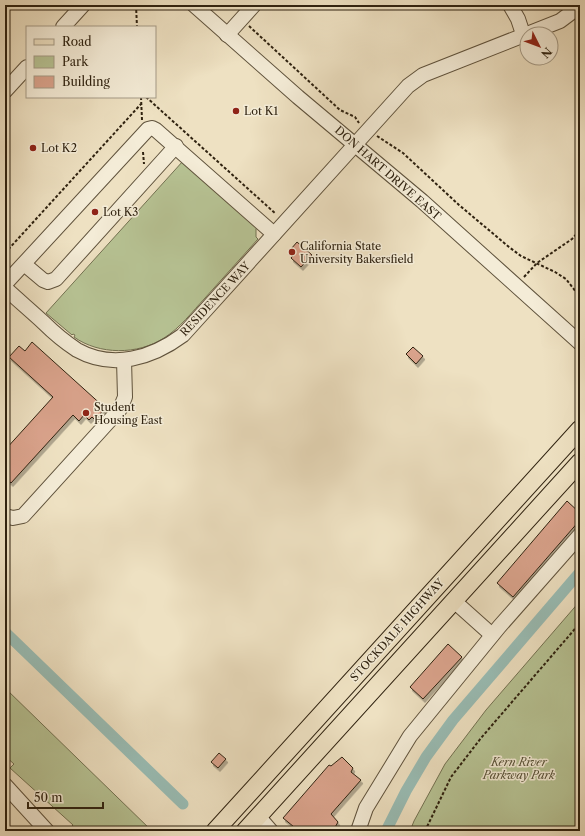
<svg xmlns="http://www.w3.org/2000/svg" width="585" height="836" viewBox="0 0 585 836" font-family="'Libre Caslon Text',serif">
<defs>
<filter id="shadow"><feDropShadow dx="2" dy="3.5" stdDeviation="0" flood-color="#0004"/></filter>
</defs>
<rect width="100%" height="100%" fill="#eee1c2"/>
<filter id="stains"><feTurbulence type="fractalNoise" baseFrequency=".005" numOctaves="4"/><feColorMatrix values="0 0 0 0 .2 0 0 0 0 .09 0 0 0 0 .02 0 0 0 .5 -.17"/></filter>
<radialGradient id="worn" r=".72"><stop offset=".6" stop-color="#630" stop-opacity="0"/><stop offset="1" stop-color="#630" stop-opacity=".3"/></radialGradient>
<!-- green -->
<g fill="#b7c394" stroke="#737252">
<path d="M 183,161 L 258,226 L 256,229 L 256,237 L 258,239 C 240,259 223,278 205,298 C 192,312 180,328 164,338 C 138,355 99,355 74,337 L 75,335 L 73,334 L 72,335 L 46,313 Z"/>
<path d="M 580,601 L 580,831 L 410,831 L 414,821 L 445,764 L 486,710 Z"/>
<path d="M 5,688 L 152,831 L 68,831 L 73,825 L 10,768 L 14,764 L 5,756 Z"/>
</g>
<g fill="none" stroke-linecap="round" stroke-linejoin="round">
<!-- canal -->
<g stroke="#99bdb5" stroke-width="11">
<path d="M 5,632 L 183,804"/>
<path d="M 386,831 L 406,791 L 426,757 L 453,720 L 580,572"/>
</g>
</g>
<!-- building -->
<g fill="#daa38c" stroke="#2f2210" filter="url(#shadow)">
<path d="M 297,242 L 312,255 L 301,267 L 291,258 L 295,253 L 291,249 Z"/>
<path d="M 32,342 L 105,408 L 95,420 L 92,417 L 89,420 L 84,415 L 79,421 L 73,415 L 11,483 L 5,478 L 5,450 L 53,397 L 9,357 L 19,346 L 25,351 Z"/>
<path d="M 413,347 L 423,356 L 416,364 L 406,354 Z"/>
<path d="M 567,501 L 580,513 L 580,520 L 513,597 L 497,583 Z"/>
<path d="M 448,644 L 462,657 L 423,699 L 410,687 Z"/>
<path d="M 219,753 L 226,759 L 218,768 L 211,762 Z"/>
<path d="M 342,757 L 353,768 L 351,772 L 361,780 L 331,814 L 338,822 L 333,831 L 299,831 L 283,818 L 329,765 L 331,766 Z"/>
</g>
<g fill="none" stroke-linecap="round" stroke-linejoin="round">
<!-- minor casing -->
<g stroke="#5f523c" stroke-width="16">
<g id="minor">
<path d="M 194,5 L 298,97 L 422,201 L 580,343"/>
<path d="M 510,5 L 518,19 L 523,34"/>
<path d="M 63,27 L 83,5"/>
<path d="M 227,35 L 254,5"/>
<path d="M 5,91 L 27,67"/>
<path d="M 24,264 L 43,280 L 48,282 L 56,279 L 176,146"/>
<path d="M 5,284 L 148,129 L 152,128 L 156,130 L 274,234"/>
<path d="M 5,288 C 18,300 31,311 44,323 C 54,333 65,342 77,350 C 113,370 152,358 183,335 L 408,86 L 423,75 L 560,21 L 580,6"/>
<path d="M 5,516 L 13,518 L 23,516 L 120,409 L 125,397 L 124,360"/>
<path d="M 454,601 L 492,635"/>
<path d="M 5,785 L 47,831"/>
<path d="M 258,816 L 271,831"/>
<path d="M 358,831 L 366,808 L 410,736 L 499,627 L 580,535"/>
</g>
</g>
<!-- major casing -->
<g stroke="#2f2210" stroke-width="19">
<g id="major">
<path d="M 215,831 L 580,429"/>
<path d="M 245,831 L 580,462"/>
</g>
</g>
<!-- path -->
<g stroke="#2f2210" stroke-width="2" stroke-dasharray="3 2" stroke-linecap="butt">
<path d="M 136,5 L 137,27"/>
<path d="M 249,26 L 340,110 L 355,117 L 359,123"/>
<path d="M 141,97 L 142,120"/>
<path d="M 146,97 L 276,214"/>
<path d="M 377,136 L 403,153 L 459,205 L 509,247 L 521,256 L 555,272 L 566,279 L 580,297"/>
<path d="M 143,152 L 144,164"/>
<path d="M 5,253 L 141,104"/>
<path d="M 524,277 L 537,263 L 572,239 L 580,230"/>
<path d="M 425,831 L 451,777 L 481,738 L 580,623"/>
</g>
<!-- minor -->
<use href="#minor" stroke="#f4ecd7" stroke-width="14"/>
<!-- major -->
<use href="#major" stroke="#eee1c2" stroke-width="17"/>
</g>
<!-- markers -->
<g fill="#8f2418" stroke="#f4ecd7" stroke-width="1.5">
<circle cx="236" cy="111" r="4"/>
<circle cx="33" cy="148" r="4"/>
<circle cx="95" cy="212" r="4"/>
<circle cx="292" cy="252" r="4"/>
<circle cx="86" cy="413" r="4"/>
</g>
<g text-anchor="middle" stroke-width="3" stroke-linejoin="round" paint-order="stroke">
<!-- poi labels -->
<g font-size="11" fill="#2f2210" stroke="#f4ecd7" text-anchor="start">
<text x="244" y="115">Lot K1</text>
<text x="41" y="152">Lot K2</text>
<text x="103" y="216">Lot K3</text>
<text x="300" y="250">California State<tspan x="300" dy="13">University Bakersfield</tspan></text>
<text x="94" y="411">Student<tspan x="94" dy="13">Housing East</tspan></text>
</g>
<!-- street labels -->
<g font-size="11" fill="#2f2210" stroke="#f4ecd7">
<text transform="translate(388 173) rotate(41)" y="4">DON HART DRIVE EAST</text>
<text transform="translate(215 299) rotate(-47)" y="4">RESIDENCE WAY</text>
<text transform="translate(397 630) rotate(-48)" y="4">STOCKDALE HIGHWAY</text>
</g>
<!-- park labels -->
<g font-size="11" font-style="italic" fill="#585238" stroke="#f4ecd7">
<text x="519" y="766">Kern River<tspan x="519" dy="13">Parkway Park</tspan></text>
</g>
</g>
<!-- margin -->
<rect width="585" height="836" fill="none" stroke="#eee1c2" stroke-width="20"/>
<rect x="6" y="6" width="573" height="824" fill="none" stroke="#2f2210" stroke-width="2"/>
<rect x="10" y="10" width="565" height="816" fill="none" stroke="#2f2210"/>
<!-- legend -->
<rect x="26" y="26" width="130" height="72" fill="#f4ecd7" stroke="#a59b87"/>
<rect x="34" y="39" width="20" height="6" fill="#eee1c2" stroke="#a59b87"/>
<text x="62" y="46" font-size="12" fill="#2f2210">Road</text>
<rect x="34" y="56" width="20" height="12" fill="#b7c394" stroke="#a59b87"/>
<text x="62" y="66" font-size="12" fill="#2f2210">Park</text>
<rect x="34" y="76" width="20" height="12" fill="#daa38c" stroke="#a59b87"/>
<text x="62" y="86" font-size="12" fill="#2f2210">Building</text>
<!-- north arrow -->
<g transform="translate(539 46) rotate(132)"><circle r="19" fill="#f4ecd7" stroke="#a59b87"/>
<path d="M0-3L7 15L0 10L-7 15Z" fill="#8f2418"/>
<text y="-6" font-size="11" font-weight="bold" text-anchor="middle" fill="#2f2210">N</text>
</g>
<!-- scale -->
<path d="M28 802v6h75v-6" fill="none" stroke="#2f2210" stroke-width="2"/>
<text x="34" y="802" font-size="12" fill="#2f2210" stroke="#f4ecd7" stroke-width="3" paint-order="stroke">50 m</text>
<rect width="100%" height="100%" filter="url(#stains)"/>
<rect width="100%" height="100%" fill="url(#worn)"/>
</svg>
